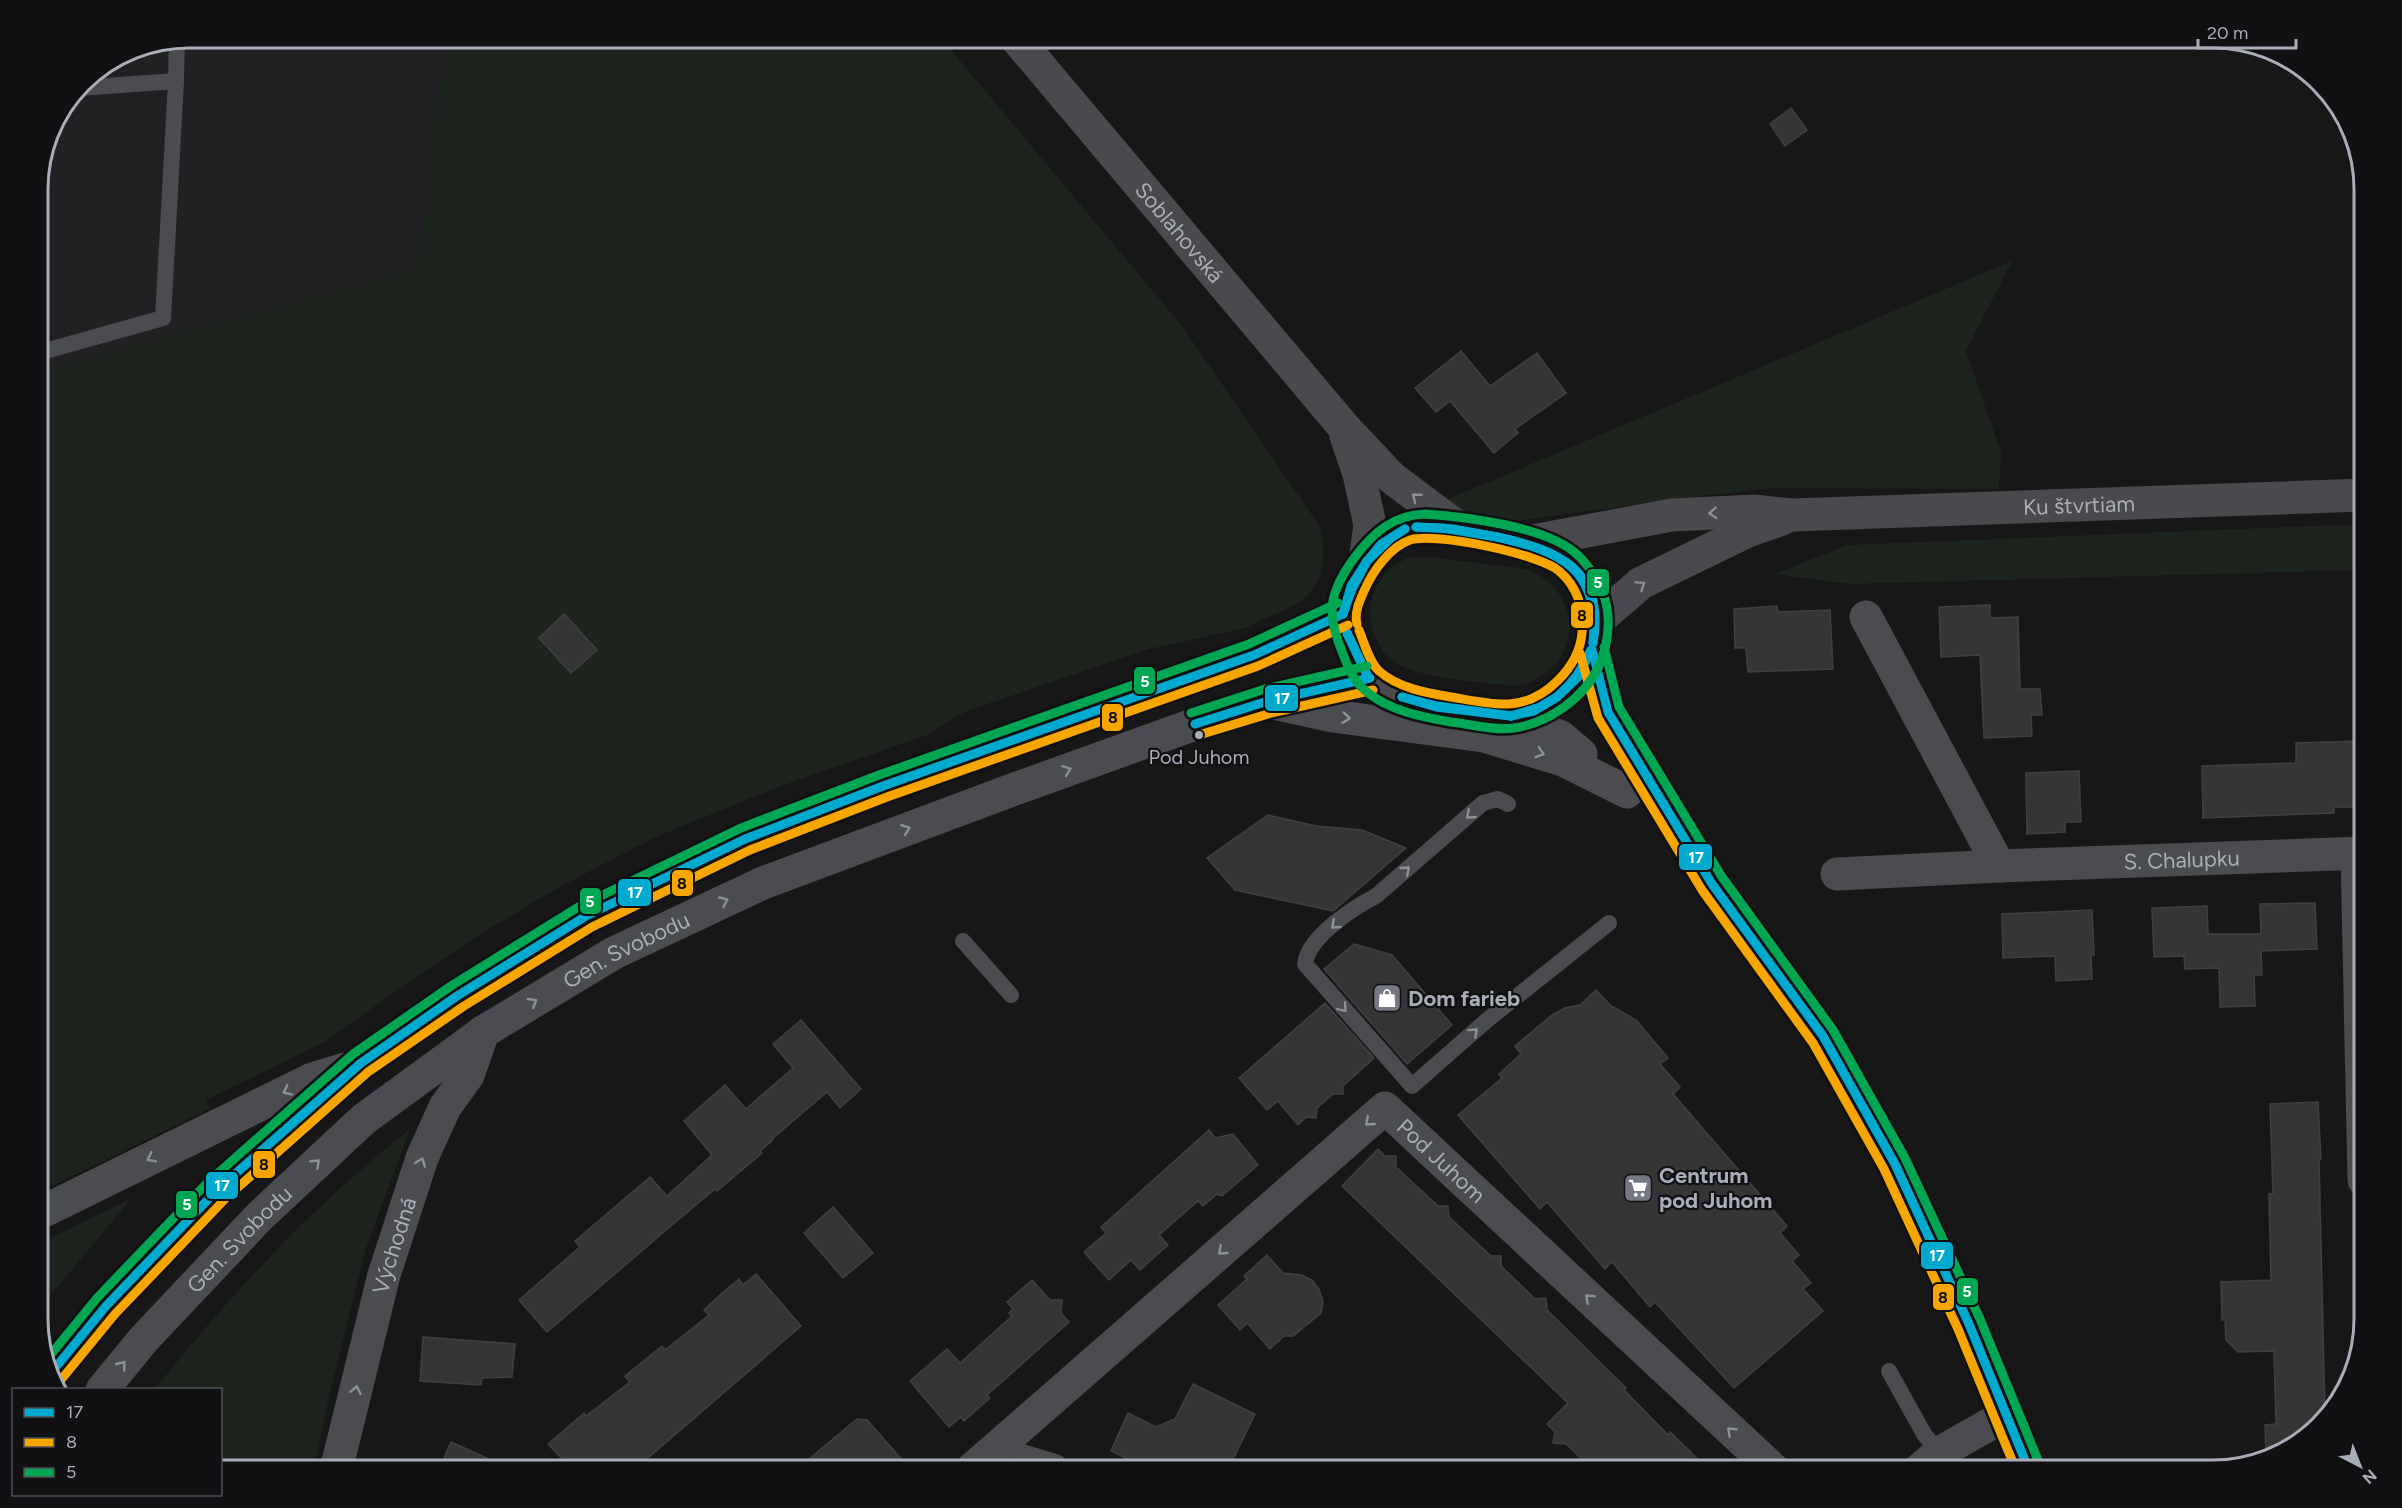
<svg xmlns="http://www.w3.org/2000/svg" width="2402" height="1508" viewBox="0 0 2402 1508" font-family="Figtree,sans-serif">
<rect width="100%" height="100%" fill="#171717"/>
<!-- built -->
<path fill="#212123" d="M 189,38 L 446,38 L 418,269 L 38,372 L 38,180 L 53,122 L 82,82 L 131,49 Z"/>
<!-- green -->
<g fill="#1d241e">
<path d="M 446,38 L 941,38 L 1182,326 L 1320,527 C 1327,554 1324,587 1298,603 C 1281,613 1263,617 1246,628 L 1149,649 L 964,712 L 927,735 L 778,787 L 656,837 L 559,887 L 484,932 L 409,982 L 326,1041 L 206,1100 L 209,1109 L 38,1193 L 38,372 L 418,269 Z"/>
<path d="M 2012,261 L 1966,351 L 2001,452 L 1999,489 L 1773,488 L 1674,499 L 1496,524 C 1477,520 1461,514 1446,500 Z"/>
<path d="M 2364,524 L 2364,570 L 1849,584 L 1775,574 L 1847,545 Z"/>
<path d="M 1429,557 L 1526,569 C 1563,582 1581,621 1561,657 C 1553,671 1532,684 1516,685 C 1497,686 1419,676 1404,667 C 1397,664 1391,658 1385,654 C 1381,650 1379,643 1376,638 C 1361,608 1376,572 1406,559 C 1413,556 1422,557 1429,557 Z"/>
<path d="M 410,1129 L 365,1251 L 329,1397 L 314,1469 L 313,1470 L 221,1470 L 220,1390 L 155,1389 C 230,1294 315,1204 410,1129 Z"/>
<path d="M 132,1198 L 38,1310 L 38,1244 Z"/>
</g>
<!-- building -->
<g fill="#353536" stroke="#3f4043" stroke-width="1.5">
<path d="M 1791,108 L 1807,130 L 1785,146 L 1770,124 Z"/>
<path d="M 1461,351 L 1490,386 L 1537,353 L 1566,393 L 1515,429 L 1518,433 L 1494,453 L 1450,401 L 1436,412 L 1415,388 Z"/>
<path d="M 1990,605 L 1990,618 L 2018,617 L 2020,689 L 2040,689 L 2042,715 L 2031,715 L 2032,736 L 1984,738 L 1980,655 L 1941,657 L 1939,607 Z"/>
<path d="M 1777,606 L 1778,612 L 1830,610 L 1833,669 L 1748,672 L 1746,648 L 1735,648 L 1734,609 Z"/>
<path d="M 564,614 L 597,650 L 571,673 L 539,638 Z"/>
<path d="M 2361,741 L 2361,807 L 2334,807 L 2334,813 L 2203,818 L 2202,766 L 2296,763 L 2296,743 Z"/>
<path d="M 2079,771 L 2081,822 L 2065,822 L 2065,832 L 2027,834 L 2026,773 Z"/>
<path d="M 1268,815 L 1316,826 L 1362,830 L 1406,848 L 1333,911 L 1235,890 L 1207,858 Z"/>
<path d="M 2315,903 L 2317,949 L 2261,951 L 2262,975 L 2254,975 L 2255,1006 L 2220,1007 L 2219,968 L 2185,969 L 2184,956 L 2154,957 L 2152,908 L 2207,906 L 2208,934 L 2261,934 L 2260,904 Z"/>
<path d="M 2092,910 L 2094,955 L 2091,955 L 2092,979 L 2056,981 L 2055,956 L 2003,958 L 2002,914 Z"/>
<path d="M 1354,944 L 1392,955 L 1452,1025 L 1407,1064 L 1324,969 Z"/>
<path d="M 1596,990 L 1611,1006 L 1636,1020 L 1668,1058 L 1660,1064 L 1680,1087 L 1673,1094 L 1787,1226 L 1780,1233 L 1799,1255 L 1792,1261 L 1811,1283 L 1803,1289 L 1823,1311 L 1734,1388 L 1655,1302 L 1650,1307 L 1612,1262 L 1605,1269 L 1547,1202 L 1540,1209 L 1458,1115 L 1502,1078 L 1499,1074 L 1521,1054 L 1515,1046 L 1552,1015 L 1565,1008 L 1580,1005 Z"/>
<path d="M 1325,1003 L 1374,1058 L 1343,1086 L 1343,1094 L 1333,1094 L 1317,1108 L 1316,1118 L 1306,1117 L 1298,1125 L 1278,1101 L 1267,1110 L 1239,1078 Z"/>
<path d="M 801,1020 L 861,1089 L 840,1108 L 827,1092 L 772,1139 L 773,1140 L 760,1151 L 762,1153 L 717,1191 L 715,1189 L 672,1225 L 547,1332 L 519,1300 L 580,1247 L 575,1241 L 650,1177 L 667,1196 L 712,1155 L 684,1121 L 725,1085 L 746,1109 L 793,1068 L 773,1044 Z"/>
<path d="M 2318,1102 L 2321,1159 L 2319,1159 L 2325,1416 L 2288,1450 L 2277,1453 L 2266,1453 L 2265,1425 L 2276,1424 L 2274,1351 L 2238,1352 L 2226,1340 L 2225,1320 L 2222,1320 L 2221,1282 L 2271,1280 L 2269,1194 L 2273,1194 L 2270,1104 Z"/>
<path d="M 1209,1130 L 1215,1138 L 1233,1134 L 1258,1165 L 1222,1196 L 1217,1194 L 1203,1206 L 1198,1201 L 1159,1235 L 1168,1245 L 1140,1270 L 1131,1260 L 1109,1280 L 1084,1252 L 1106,1233 L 1101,1227 Z"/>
<path d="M 1378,1149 L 1385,1156 L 1396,1156 L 1396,1167 L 1438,1206 L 1448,1206 L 1449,1217 L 1491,1256 L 1501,1256 L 1501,1266 L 1535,1299 L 1546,1298 L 1547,1310 L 1626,1388 L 1624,1390 L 1668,1435 L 1670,1432 L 1709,1470 L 1593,1470 L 1566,1444 L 1553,1443 L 1555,1432 L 1547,1424 L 1568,1403 L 1342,1186 Z"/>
<path d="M 833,1207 L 873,1253 L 843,1278 L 804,1233 Z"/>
<path d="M 1267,1255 L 1283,1273 L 1301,1275 L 1312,1280 L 1319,1289 L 1323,1301 L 1321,1313 L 1293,1336 L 1284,1336 L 1270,1349 L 1247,1323 L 1240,1330 L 1218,1305 L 1247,1279 L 1244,1276 Z"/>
<path d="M 756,1274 L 801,1326 L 634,1470 L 573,1470 L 548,1444 L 584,1413 L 586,1416 L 630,1382 L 625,1376 L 652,1354 L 662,1346 L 665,1350 L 709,1315 L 704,1310 L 722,1293 L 739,1279 L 743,1285 Z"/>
<path d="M 1032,1280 L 1050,1300 L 1062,1300 L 1061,1313 L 1069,1322 L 987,1395 L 990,1398 L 964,1421 L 961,1417 L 949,1427 L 910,1381 L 947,1349 L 960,1363 L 1012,1316 L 1009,1313 L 1013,1309 L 1007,1302 Z"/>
<path d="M 423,1337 L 515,1344 L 512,1377 L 482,1378 L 481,1385 L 420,1381 Z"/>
<path d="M 1193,1384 L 1255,1414 L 1228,1470 L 1213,1470 L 1189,1459 L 1157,1470 L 1150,1470 L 1111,1451 L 1128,1413 L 1156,1427 L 1175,1419 Z"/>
<path d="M 857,1419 L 867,1420 L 911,1470 L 796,1470 Z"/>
<path d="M 451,1442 L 513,1470 L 439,1470 Z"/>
</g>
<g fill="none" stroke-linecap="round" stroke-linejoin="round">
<!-- lane -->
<g stroke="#4b4c50" stroke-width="16">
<path d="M 176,81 L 177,40"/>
<path d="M 38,353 L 163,318 L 176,81 L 78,88"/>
<path d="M 1508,804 L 1498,799 L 1483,803 L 1376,896 C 1353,908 1308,937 1305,964 L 1412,1086 L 1486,1021 L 1609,923"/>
<path d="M 963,941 L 1011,995"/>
<path d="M 1889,1371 L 1924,1434 L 1939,1453"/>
</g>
<!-- street -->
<g stroke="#4b4c50" stroke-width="33">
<path d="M 1866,617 L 1999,866"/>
<path d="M 1592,650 L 1608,712 L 1712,884 L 1823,1036 L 1895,1164 L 1969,1324 L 2029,1470"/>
<path d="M 1278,704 L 1332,716 L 1484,736 L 1563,760 L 1627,792"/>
<path d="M 1511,716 L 1561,737 L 1581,754"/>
<path d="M 2357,853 L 2364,1180"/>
<path id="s1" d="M 1837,874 L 1999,866 L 2364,853"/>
<path d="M 38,1214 L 312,1079 L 345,1069"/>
<path d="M 51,1373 L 106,1306 L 218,1189 L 361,1063 L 457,996 L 586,916 L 745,839 L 883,786 L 1254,655 L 1343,614"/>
<path id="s2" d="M 102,1390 L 143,1340 L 259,1217 L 364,1119 L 483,1032 L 614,953 L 763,883 L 1012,790 L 1187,727 L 1268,701 L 1370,678"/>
<path d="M 993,1452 L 1053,1470"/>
<path id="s3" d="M 336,1470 L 384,1275 L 422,1158 L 445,1107 L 468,1075 L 483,1032"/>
<path id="s4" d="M 971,1470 L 1385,1108 L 1774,1470"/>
<path d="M 1919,1470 L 1939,1453 L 2006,1415"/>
</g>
<!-- secondary -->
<g stroke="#4a4a4e" stroke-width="33">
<path id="s5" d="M 1016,38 L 1343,426 L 1392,478 L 1460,529"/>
<path d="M 1346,436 L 1359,474 L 1370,525 L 1365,561"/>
<path d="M 1422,526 C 1456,528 1541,540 1566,561 C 1616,603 1599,675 1545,704 C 1535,709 1522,715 1511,716 C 1501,716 1489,713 1479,712 C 1444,707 1421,706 1388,689 C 1381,686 1374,683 1369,677 C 1359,664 1344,631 1343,615 C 1343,608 1348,599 1350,593 C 1363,561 1386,530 1422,526 Z"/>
<path id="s6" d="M 1522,543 L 1672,515 L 1754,511 L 1792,515 L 2364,495"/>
<path d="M 1596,622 L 1641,583 L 1748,531 L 1782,519"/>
</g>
<!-- bus-1 casing -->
<g stroke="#111113" stroke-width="14">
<g id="bus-1">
<path d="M 1416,527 L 1453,529 L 1497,537"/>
<path d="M 1416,527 L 1443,528 L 1497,537"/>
<path d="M 1497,537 C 1558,550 1606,570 1593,643"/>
<path d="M 1497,537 C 1560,551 1601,569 1593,643"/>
<path d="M 1367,561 L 1381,544 L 1405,529"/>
<path d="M 1367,561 L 1391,538 L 1405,529"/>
<path d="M 1343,614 L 1351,586 L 1367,561"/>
<path d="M 1343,614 L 1352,589 L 1367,561"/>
<path d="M 1347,633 L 1367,675"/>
<path d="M 1347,633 L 1367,675"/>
<path d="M 1592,650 L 1608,712 L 1712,884 L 1823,1036 L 1895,1164 L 1969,1324 L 2029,1470"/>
<path d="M 1402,697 L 1437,706 L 1511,716"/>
<path d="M 1402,697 L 1436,707 L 1511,716"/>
<path d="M 1557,697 C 1573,683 1583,669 1591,650"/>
<path d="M 1557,697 L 1578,677 L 1591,650"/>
<path d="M 1511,716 L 1534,711 L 1557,697"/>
<path d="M 1511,716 L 1540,707 L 1557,697"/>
<path d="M 1195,724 L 1268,701 L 1370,678"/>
<path d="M 51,1373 L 106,1306 L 218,1189 L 361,1063 L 457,996 L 586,916 L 745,839 L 883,786 L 1254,655 L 1343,614"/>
</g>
</g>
<!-- bus-2 casing -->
<g stroke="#111113" stroke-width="14">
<g id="bus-2">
<path d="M 1357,624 C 1354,612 1360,600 1365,589 C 1373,571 1390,547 1410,540 C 1435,532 1540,554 1559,571 C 1577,586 1585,610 1582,633 C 1579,667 1545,702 1509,704 C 1491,705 1469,700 1451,697 C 1427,693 1398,688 1379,671 C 1369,662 1364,642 1359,630"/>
<path d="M 1580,653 L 1598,718 L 1702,890 L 1813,1043 L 1884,1169 L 1958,1329 L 2016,1470"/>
<path d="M 1199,735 L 1271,713 L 1373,690"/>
<path d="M 60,1381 L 115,1314 L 226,1198 L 368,1072 L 464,1006 L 592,927 L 750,850 L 887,797 L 1258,666 L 1348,625"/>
</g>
</g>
<!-- bus-3 casing -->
<g stroke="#111113" stroke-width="14">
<g id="bus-3">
<path d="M 1425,514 C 1466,517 1541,526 1573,551 C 1587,562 1595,575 1602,591 C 1612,614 1609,643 1599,666 C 1584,698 1549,723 1514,728 C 1494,731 1471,724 1451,722 C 1422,717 1390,711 1367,692 C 1354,682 1348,668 1343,654 C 1326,614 1328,593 1355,557 C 1373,533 1393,515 1425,514 Z"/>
<path d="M 1604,647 L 1619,707 L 1722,877 L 1833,1030 L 1905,1158 L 1980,1319 L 2040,1465"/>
<path d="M 1191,713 L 1265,689 L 1367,666"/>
<path d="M 47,1359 L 97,1298 L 209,1181 L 353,1054 L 451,986 L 580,906 L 741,828 L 879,775 L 1249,644 L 1338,603"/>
</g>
</g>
<!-- bus-1 -->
<use href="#bus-1" stroke="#00a9ce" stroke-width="9"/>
<!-- bus-2 -->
<use href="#bus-2" stroke="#f7a600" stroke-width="9"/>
<!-- bus-3 -->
<use href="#bus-3" stroke="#00a651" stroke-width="9"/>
</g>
<!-- one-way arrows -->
<defs><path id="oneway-chevron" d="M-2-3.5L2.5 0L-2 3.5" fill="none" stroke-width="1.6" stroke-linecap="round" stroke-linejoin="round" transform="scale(1.5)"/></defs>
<g stroke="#8c8f98">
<use href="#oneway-chevron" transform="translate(1416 497) rotate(-142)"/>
<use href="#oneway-chevron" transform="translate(1713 513) rotate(177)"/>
<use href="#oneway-chevron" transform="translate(1641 585) rotate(-34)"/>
</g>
<g stroke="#8c9099">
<use href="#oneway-chevron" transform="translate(1346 718) rotate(7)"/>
<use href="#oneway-chevron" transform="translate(1540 753) rotate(18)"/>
<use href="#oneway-chevron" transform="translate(1067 770) rotate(-20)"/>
<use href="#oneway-chevron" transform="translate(1470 815) rotate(139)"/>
<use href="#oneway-chevron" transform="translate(906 829) rotate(-21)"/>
<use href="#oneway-chevron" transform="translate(1406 870) rotate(-41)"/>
<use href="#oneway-chevron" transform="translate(724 901) rotate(-25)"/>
<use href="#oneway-chevron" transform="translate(1335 925) rotate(139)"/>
<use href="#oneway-chevron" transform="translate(533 1002) rotate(-31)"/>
<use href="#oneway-chevron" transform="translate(1343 1008) rotate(49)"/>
<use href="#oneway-chevron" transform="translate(1474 1032) rotate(-42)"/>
<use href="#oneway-chevron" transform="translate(287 1091) rotate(154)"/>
<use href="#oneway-chevron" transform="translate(1369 1122) rotate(139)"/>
<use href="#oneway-chevron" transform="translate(151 1158) rotate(153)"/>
<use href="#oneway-chevron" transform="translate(421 1162) rotate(-70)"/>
<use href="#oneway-chevron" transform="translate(316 1163) rotate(-43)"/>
<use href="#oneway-chevron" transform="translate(1222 1251) rotate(139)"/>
<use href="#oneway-chevron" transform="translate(1589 1298) rotate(-137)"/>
<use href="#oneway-chevron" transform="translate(122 1365) rotate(-51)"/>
<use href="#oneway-chevron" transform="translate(356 1390) rotate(-78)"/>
<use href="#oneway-chevron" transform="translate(1731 1431) rotate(-137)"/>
</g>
<!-- icons -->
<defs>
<g id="shop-square" transform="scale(1.5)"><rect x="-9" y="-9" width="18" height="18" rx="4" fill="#757880" stroke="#111113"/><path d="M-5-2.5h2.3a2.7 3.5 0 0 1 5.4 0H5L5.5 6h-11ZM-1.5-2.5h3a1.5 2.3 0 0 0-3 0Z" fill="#fff"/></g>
<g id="supermarket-square" transform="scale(1.5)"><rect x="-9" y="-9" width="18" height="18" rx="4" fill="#757880" stroke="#111113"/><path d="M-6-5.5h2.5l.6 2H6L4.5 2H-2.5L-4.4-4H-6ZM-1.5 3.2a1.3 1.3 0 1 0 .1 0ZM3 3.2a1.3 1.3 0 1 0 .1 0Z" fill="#fff"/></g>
</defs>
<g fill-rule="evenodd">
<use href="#shop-square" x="1387" y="998"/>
<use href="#supermarket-square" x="1638" y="1188"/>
</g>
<!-- markers -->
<circle fill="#a8adb8" stroke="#111113" stroke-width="2" cx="1199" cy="735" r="5"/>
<g text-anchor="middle" stroke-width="4.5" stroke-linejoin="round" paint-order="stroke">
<!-- bus labels -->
<g font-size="20" fill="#a8adb8" stroke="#111113">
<text x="1199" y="764">Pod Juhom</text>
</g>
<!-- street labels -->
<g font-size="22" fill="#a8adb8" stroke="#111113">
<text dy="8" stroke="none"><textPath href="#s5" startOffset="254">Soblahovská</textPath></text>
<text dy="8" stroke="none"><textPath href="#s6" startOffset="560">Ku štvrtiam</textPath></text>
<text dy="8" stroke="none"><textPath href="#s1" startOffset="345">S. Chalupku</textPath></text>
<text dy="8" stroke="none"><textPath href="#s2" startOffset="690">Gen. Svobodu</textPath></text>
<text dy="8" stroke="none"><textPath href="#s4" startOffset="627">Pod Juhom</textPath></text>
<text dy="8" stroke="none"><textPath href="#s2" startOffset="204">Gen. Svobodu</textPath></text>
<text dy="8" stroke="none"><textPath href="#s3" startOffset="232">Východná</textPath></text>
</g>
<!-- poi labels -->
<g font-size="22" font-weight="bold" fill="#a8adb8" stroke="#111113" text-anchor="start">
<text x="1408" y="1006">Dom farieb</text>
<text x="1659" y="1183">Centrum<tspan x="1659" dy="25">pod Juhom</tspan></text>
</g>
</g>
<!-- crop -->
<path d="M0 0H2402V1508H0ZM189 48H2213A141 141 0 0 1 2354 189V1319A141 141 0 0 1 2213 1460H189A141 141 0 0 1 48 1319V189A141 141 0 0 1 189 48Z" fill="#111113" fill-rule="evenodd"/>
<path fill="none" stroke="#a8adb8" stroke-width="3" d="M189 48H2213A141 141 0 0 1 2354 189V1319A141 141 0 0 1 2213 1460H189A141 141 0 0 1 48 1319V189A141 141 0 0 1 189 48Z"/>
<g stroke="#111113" stroke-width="2">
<rect x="1586" y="568" width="24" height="29" rx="6" fill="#00a651"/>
<rect x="1570" y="601" width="24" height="28" rx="6" fill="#f7a600"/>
<rect x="1133" y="666" width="23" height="29" rx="6" fill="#00a651"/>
<rect x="1264" y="684" width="35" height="28" rx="6" fill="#00a9ce"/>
<rect x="1101" y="703" width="23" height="29" rx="6" fill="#f7a600"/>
<rect x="1678" y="843" width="35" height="28" rx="6" fill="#00a9ce"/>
<rect x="671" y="869" width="23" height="28" rx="6" fill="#f7a600"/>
<rect x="617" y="878" width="35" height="29" rx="6" fill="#00a9ce"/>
<rect x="579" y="887" width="23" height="28" rx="6" fill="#00a651"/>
<rect x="252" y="1150" width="24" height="29" rx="6" fill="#f7a600"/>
<rect x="205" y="1171" width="34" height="29" rx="6" fill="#00a9ce"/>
<rect x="175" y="1190" width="23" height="29" rx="6" fill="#00a651"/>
<rect x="1920" y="1241" width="34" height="29" rx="6" fill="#00a9ce"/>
<rect x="1956" y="1277" width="23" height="29" rx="6" fill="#00a651"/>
<rect x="1932" y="1283" width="23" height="28" rx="6" fill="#f7a600"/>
</g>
<g font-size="16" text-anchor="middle" font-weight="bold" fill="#fff">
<text x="1598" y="588">5</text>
<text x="1145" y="687">5</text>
<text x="1282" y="704">17</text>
<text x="1696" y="863">17</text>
<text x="635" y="898">17</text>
<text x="590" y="907">5</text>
<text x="222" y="1191">17</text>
<text x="187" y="1210">5</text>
<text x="1937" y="1261">17</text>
<text x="1967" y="1297">5</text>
</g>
<g font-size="16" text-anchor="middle" font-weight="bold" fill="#111">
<text x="1582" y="621">8</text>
<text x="1113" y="723">8</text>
<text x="682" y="889">8</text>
<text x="264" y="1170">8</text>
<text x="1943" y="1303">8</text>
</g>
<!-- legend -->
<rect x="12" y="1388" width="210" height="108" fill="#111113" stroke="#4d4f55" stroke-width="1.5"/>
<rect x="24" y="1408" width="30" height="9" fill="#00a9ce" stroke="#4d4f55" stroke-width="1.5"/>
<text x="66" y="1418" font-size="18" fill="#a8adb8">17</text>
<rect x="24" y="1438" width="30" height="9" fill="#f7a600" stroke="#4d4f55" stroke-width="1.5"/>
<text x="66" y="1448" font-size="18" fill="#a8adb8">8</text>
<rect x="24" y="1468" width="30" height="9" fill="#00a651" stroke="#4d4f55" stroke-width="1.5"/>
<text x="66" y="1478" font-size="18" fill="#a8adb8">5</text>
<!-- north arrow -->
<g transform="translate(2360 1466) rotate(138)" stroke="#111113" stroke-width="4.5" paint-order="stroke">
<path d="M0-4.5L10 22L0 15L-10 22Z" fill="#a8adb8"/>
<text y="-9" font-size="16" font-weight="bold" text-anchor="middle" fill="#a8adb8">N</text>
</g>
<!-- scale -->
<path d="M2198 39v9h98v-9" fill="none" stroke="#a8adb8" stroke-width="3"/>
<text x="2207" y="39" font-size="18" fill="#a8adb8" stroke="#111113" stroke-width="4.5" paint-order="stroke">20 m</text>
</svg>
